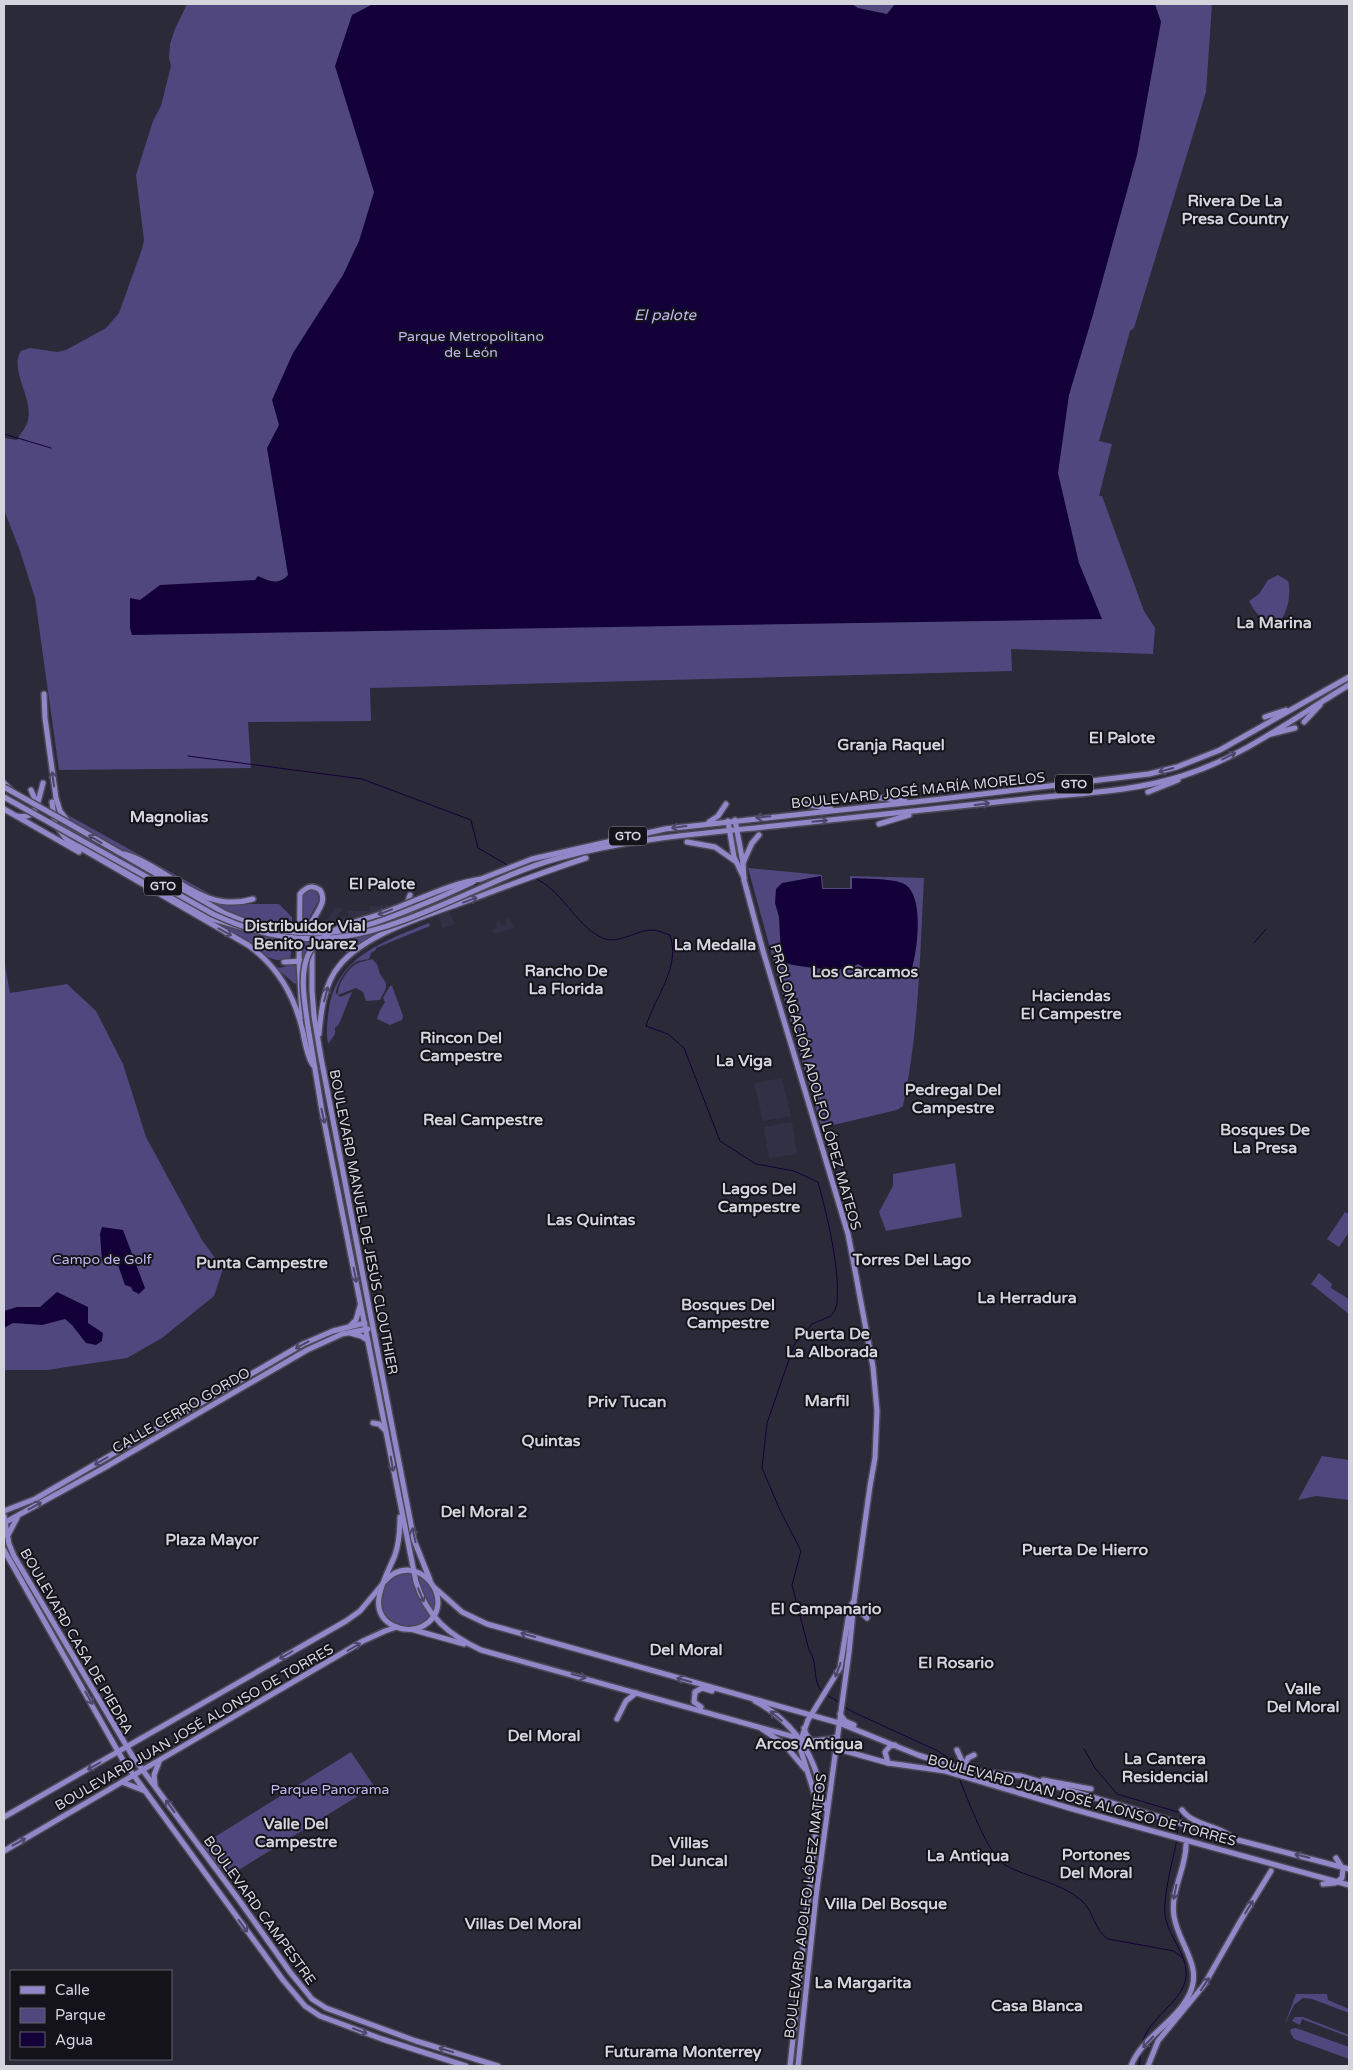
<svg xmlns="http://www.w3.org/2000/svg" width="1353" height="2070" viewBox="0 0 1353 2070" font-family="'Varela Round',sans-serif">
<rect width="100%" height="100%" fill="#2b2a38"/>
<!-- built -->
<g fill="#323044">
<path d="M 384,905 L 389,905 L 389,909 L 339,926 L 319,926 L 323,919 L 326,921 L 335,908 L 343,908 L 336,918 L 348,917 L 348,911 L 370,911 L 370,906 Z"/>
<path d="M 449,911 L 455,924 L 443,928 L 438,915 Z"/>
<path d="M 509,918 L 514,928 L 493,934 L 492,930 L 497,928 L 495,923 L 499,921 L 501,926 L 506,925 L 506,920 Z"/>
<path d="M 782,1078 L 791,1116 L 763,1121 L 754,1083 Z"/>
<path d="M 792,1122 L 797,1154 L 769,1158 L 764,1127 Z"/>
</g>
<!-- green -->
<g fill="#50477e">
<path d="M 187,4 L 1212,4 L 1206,92 L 1134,328 L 1130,331 L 1099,441 L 1112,444 L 1099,496 L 1102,496 L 1144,611 L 1155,628 L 1153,654 L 1011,649 L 1012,671 L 370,688 L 371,721 L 248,722 L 251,768 L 59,770 L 35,598 L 20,551 L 4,510 L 4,438 L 17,440 C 20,434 25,429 27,423 C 36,401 8,370 21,351 L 30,348 L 57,352 L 66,350 L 106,328 L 119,313 L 142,249 L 144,240 L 136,175 L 153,121 L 161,106 L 171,66 L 169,58 L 170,44 L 175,29 Z"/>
<path d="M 1278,575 L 1288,581 C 1292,593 1287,616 1278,623 C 1262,620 1256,615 1249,601 L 1259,594 L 1268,580 Z"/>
<path d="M 57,809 L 219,899 L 211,901 L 224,904 L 279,904 L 292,917 L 292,949 L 290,958 C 277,964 266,957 257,949 L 100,858 L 125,868 L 62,833 Z"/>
<path d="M 748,868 L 822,875 L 823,888 L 850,888 L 850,876 L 924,878 C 920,954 919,1032 903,1106 L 897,1110 L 825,1127 L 820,1123 L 782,992 Z"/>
<path d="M 310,889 L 317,892 L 319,900 L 308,920 L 308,957 L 301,959 L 302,895 L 305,891 Z"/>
<path d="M 401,902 L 403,913 L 406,917 C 401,921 396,926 391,929 C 375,937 359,940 347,954 L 344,948 L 333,950 L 332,943 L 319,944 L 319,926 L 339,926 L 392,908 L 392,905 Z"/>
<path d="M 429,923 L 430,926 L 376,948 L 376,950 L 371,953 L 369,959 C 365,960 360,960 356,962 C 348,966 336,984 336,993 L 340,997 L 352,992 L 339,1024 L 335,1028 L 335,1034 L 328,1044 C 326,1033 327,1021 329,1009 C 337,956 385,941 429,923 Z"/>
<path d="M 372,959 L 377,964 L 380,974 L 386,983 L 386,988 L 380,1000 L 366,1001 L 363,992 L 356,988 L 338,995 C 337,985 348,969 356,964 C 360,961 367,961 372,959 Z"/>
<path d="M 4,960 L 10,993 L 67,984 L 96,1011 L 123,1064 L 146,1137 L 202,1240 L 223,1269 L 214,1296 L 162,1338 L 127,1358 L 47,1370 L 4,1370 Z"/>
<path d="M 288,964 L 297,966 L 297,982 L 295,984 L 276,968 L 285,967 Z"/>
<path d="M 390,986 L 392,986 L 403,1016 L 402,1020 L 390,1025 L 377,1019 L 380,1010 L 385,1002 L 383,998 Z"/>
<path d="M 955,1163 L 962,1217 L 886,1231 L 879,1212 L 893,1186 L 893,1174 Z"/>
<path d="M 1345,1212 L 1349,1214 L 1349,1232 L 1339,1247 L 1327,1239 Z"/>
<path d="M 1319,1273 L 1332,1284 L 1331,1288 L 1349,1299 L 1349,1314 L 1311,1284 Z"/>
<path d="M 1322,1456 L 1349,1460 L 1349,1500 L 1316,1496 L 1298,1500 Z"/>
<path d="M 406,1573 L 411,1573 L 418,1595 L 430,1616 L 419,1625 C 375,1633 366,1582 406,1573 Z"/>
<path d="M 417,1575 C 431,1580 439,1597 433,1611 L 423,1593 Z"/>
<path d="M 351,1752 L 374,1786 L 226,1878 L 202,1845 Z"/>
<path d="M 1296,1994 L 1327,1994 L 1328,2000 L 1349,2009 L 1349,2013 L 1312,1999 L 1303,1998 L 1294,2005 L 1284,2026 Z"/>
<path d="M 1295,2017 L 1303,2017 L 1349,2035 L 1349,2037 L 1302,2019 L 1300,2025 L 1292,2021 Z"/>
<path d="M 1296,2028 L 1349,2047 L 1349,2059 L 1294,2039 L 1290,2032 L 1291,2029 Z"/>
</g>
<!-- water -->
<g fill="#140039">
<path d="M 373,4 L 852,4 L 858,8 L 887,14 L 895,4 L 1155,4 L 1161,22 L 1137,155 L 1092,318 L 1069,395 L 1058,473 L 1079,563 L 1102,619 L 132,635 L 130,628 L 130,598 L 140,600 L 160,585 L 255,580 L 258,576 C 269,581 278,586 288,575 L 267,448 L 279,425 L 272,400 L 293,353 L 343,275 L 359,241 L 374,192 L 335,66 L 352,15 Z"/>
<path d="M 821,876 L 822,889 L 852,889 L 852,878 C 865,879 896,878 906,885 C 925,899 917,956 910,975 L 874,974 L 858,964 C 855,965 854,967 851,968 C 842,972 796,967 786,963 L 781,955 L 779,917 L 775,903 L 776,889 L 782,883 Z"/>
<path d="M 102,1227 L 123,1230 L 145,1288 L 139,1294 L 133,1291 L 131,1287 L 125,1285 L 118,1265 L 109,1261 L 102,1261 L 100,1234 Z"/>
<path d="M 57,1292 L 88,1307 L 88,1323 L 103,1333 L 102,1341 L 96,1345 L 86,1343 L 72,1325 L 65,1319 L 42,1325 L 13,1323 L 4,1328 L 4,1311 L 17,1307 L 40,1307 Z"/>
</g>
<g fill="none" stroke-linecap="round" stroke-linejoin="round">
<!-- stream -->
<g stroke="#140039" stroke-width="1">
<path d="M 4,434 L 51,448"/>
<path d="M 188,756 L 362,779 L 471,820 L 478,848 L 509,866"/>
<path d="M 535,878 C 564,892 574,923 600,937 C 617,946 633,931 651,930 C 657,930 664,933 670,935 C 681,968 655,996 646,1026 L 668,1034 L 684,1048 L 720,1141 L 756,1164 L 794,1171 L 818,1182 C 827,1214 840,1269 837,1302 C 837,1307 834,1312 831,1316 L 812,1324 L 794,1345 L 767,1423 L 762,1468 L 780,1510 L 801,1551 L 792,1585 L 809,1650 C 819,1664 811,1681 823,1693"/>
<path d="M 1254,943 L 1266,929"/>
<path d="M 827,1695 L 840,1703"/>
<path d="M 843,1706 L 853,1712 L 936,1750 L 946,1756 L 952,1763"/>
<path d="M 1084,1749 L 1095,1768 L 1117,1794 L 1181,1813 L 1180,1821"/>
<path d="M 959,1778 C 968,1799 987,1854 1005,1865 C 1028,1878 1060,1882 1081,1900 C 1094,1911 1094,1930 1108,1939 L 1174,1951 L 1183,1958"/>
<path d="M 1177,1835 L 1179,1824"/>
<path d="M 1142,2043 C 1149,2017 1183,2002 1186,1977 C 1188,1954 1168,1937 1165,1915 C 1163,1895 1173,1860 1177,1839"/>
<path d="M 1139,2066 L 1141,2052"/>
</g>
<!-- major casing -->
<g stroke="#4a4854" stroke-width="8">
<g id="major">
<path d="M 44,694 L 45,718 L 56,798 L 60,811 L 70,824 L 224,913 L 249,923 L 284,931"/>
<path d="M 1265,717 L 1286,710"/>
<path d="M 1304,722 L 1320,705"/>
<path d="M 1271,734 L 1295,728"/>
<path d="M 4,783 L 11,790"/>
<path d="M 1148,792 L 1178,780"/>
<path d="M 872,797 L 905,801"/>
<path d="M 52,802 L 55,824 L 67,840 L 248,945 C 277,966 293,993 302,1028 C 305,1040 306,1055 313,1065"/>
<path d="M 805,804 L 831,809"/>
<path d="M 37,806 L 43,783"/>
<path d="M 4,809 L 79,852"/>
<path d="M 17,816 C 28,818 34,815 37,804 L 31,790"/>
<path d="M 735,820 L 743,863 L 744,880 L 763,951 L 848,1234 L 854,1265 L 873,1367 L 877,1411 L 875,1458 L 870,1486 L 854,1601 L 850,1607 L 840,1668 L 808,1720 L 801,1739 L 801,1751 L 816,1799 L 817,1820 L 790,2066"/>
<path d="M 728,821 L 734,857 L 744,878"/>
<path d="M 709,822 L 718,816 L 726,804"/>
<path d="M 879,824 L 909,815"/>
<path d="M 687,842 L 715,847 L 735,861"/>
<path d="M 81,845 L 213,919 L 247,929"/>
<path d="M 124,854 C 134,856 144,862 153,867 C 186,886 213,911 253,899"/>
<path d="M 743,863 L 752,843 L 759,835"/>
<path d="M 481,879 L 532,859 L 665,829 L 933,800 L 1149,774 L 1177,767 L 1220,750 L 1349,677"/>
<path d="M 483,887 C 507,876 533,865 559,858 C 632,838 708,833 783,825 C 864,817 945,808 1026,799 C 1078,793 1132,792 1182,776 C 1243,757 1295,717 1349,685"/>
<path d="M 410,895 L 406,907 L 409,914 L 415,917"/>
<path d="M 312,921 L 312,991 L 314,1016 L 321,1058 L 414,1540 L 430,1580"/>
<path d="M 284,962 L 306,961 L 309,959"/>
<path d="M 302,1017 L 299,961 L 300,894 C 306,887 312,884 320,890 C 328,902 316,912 311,924"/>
<path d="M 308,1027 L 322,1111 L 416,1582 C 427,1617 449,1635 481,1650 L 888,1763 L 945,1771 L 1076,1810 L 1349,1885"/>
<path d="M 319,1034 C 321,1011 324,984 339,966 C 366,932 434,913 475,898 C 512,884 549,870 586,858"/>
<path d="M 350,1326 L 356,1320 L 360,1306"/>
<path d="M 350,1333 L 361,1336 L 367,1340"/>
<path d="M 373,1423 L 379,1424 L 385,1430"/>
<path d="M 4,1511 L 35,1499 L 303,1344 L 333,1331 L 365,1323"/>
<path d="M 4,1516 L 9,1544 L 14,1556 L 133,1757 L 239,1900 L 290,1972 L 312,1999 L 326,2008 L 416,2041 L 498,2066"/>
<path d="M 4,1523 L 104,1468 L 307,1350 L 342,1334 L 368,1329"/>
<path d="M 8,1535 L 17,1518"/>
<path d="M 4,1550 L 124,1762 L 283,1980 L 305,2006 L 320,2016 L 382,2039 L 466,2066"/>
<path d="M 383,1583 C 416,1544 462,1604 423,1626 C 414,1631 402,1630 394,1626 C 363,1611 387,1576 395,1555 C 399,1543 400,1529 400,1517"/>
<path d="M 435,1588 L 462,1612 L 487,1624 L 839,1723 L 918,1755 L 965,1770 L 1021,1776 L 1234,1839 L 1349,1869"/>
<path d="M 855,1606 L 867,1618"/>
<path d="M 414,1630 L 464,1644"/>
<path d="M 755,1701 C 787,1718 808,1744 818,1778 C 821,1788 822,1799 826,1809"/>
<path d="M 701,1707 L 694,1702 L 695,1692 L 702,1688 L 712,1691"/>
<path d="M 840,1714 L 845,1721 L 854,1725"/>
<path d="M 617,1719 L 626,1701 L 636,1693"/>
<path d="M 804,1728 L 806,1734 L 811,1741 L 831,1739 L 836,1737"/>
<path d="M 762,1729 L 784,1744 L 805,1769"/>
<path d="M 957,1750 L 966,1770"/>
<path d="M 888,1763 L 885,1752 L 890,1746 L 895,1745"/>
<path d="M 965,1764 L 968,1758 L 974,1755"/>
<path d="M 1043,1780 L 1091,1789"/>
<path d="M 122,1782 L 145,1791"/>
<path d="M 155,1785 L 154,1775 L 159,1762"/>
<path d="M 1182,1810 C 1193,1825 1215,1825 1229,1835"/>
<path d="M 4,1817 L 346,1621 L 360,1611 L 381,1586"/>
<path d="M 4,1851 L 363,1641 L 385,1631 L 397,1627"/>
<path d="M 1323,1884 L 1335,1883 L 1342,1878 L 1343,1869 L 1336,1858"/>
<path d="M 798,2066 L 816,1896 L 849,1652 L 854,1602"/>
<path d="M 1131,2066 C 1142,2037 1175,2023 1189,1995 C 1204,1966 1178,1944 1174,1916 C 1170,1891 1186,1869 1186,1845"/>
<path d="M 1148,2066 L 1158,2041 L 1204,1985 L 1241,1920 L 1271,1871"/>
</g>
</g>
<!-- major -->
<use href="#major" stroke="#9187c9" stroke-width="5"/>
<!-- major-bridge casing -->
<g stroke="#4a4854" stroke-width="8" stroke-linecap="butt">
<g id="major-bridge">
<path d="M 4,787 L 70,824"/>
<path d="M 4,797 L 213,914 C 319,964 384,930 483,887"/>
<path d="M 284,931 C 340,938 371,926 421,905 C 439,898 456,890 473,882"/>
<path d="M 308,1027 C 305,1004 298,972 310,951 C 316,942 324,936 333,931 C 349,922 367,919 383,913 C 415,902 447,884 481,879"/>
</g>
</g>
<!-- major-bridge -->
<use href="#major-bridge" stroke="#9187c9" stroke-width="5"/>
</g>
<!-- one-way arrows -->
<defs><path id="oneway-shaft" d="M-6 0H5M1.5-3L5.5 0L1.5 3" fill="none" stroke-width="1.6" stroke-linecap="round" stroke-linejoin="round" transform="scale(1.25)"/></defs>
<g stroke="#4c4769">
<use href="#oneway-shaft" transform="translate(1229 756) rotate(-27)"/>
<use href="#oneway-shaft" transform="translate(1166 770) rotate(165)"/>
<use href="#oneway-shaft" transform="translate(53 779) rotate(-98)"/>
<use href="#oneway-shaft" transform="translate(982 804) rotate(-7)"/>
<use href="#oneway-shaft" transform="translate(763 817) rotate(174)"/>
<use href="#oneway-shaft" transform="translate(820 821) rotate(-6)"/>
<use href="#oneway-shaft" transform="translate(679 827) rotate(172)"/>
<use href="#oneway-shaft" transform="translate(95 839) rotate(-149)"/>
<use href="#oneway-shaft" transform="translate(470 900) rotate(-20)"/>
<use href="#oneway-shaft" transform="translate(385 912) rotate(160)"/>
<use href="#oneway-shaft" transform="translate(225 932) rotate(29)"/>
<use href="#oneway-shaft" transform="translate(326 994) rotate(-75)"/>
<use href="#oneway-shaft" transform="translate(323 1116) rotate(78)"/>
<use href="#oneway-shaft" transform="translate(355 1275) rotate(79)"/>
<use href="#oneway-shaft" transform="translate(302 1345) rotate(152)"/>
<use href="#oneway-shaft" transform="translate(101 1461) rotate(150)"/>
<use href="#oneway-shaft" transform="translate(392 1464) rotate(80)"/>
<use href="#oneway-shaft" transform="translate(35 1506) rotate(-29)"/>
<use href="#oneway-shaft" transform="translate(414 1535) rotate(-102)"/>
<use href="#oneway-shaft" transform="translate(421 1595) rotate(67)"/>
<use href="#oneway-shaft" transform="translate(528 1635) rotate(-164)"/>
<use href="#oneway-shaft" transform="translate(354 1647) rotate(-30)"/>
<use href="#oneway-shaft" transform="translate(286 1655) rotate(150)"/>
<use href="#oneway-shaft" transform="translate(838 1670) rotate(110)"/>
<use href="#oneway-shaft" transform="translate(579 1676) rotate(15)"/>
<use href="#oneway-shaft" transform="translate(684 1680) rotate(-164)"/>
<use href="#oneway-shaft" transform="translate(89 1698) rotate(60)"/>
<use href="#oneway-shaft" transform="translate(776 1716) rotate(-140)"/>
<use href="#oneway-shaft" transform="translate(94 1766) rotate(150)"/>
<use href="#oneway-shaft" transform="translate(170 1806) rotate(-126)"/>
<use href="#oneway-shaft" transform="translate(19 1842) rotate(-29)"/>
<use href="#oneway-shaft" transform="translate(1302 1856) rotate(-166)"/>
<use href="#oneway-shaft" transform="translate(1175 1892) rotate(101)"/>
<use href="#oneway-shaft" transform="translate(1249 1907) rotate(-59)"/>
<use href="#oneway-shaft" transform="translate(243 1926) rotate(54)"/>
<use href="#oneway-shaft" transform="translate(1205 1984) rotate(-56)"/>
<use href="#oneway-shaft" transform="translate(360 2031) rotate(20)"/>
<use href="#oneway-shaft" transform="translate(1148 2042) rotate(133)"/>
<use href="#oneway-shaft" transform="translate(446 2050) rotate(-163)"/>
</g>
<g text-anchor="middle" stroke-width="4" stroke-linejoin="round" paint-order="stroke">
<!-- shield labels -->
<g fill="#14131a" stroke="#9a9aa2" stroke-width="1">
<rect x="1055" y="774.5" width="38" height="19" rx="4"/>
<rect x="609" y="826.5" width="38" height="19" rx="4"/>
<rect x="144" y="876.5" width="38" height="19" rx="4"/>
</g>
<g font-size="12" font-weight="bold" fill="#d4d4dd">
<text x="1074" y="788">GTO</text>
<text x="628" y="840">GTO</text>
<text x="163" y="890">GTO</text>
</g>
<!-- park labels -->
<g font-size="14" fill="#bfb8f1" stroke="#14131a">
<text x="471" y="341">Parque Metropolitano<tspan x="471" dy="16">de León</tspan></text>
<text x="102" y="1264">Campo de Golf</text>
<text x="330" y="1794">Parque Panorama</text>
</g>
<!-- street labels -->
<g font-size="14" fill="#d4d4dd" stroke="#14131a">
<text transform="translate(918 790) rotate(-6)" y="5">BOULEVARD JOSÉ MARÍA MORELOS</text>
<text transform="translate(816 1087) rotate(74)" y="5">PROLONGACIÓN ADOLFO LÓPEZ MATEOS</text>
<text transform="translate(364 1222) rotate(79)" y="5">BOULEVARD MANUEL DE JESÚS CLOUTHIER</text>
<text transform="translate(181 1410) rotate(-30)" y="5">CALLE CERRO GORDO</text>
<text transform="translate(77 1641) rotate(60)" y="5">BOULEVARD CASA DE PIEDRA</text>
<text transform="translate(194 1727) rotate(-30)" y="5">BOULEVARD JUAN JOSÉ ALONSO DE TORRES</text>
<text transform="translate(1082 1800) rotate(15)" y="5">BOULEVARD JUAN JOSÉ ALONSO DE TORRES</text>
<text transform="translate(805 1906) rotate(-83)" y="5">BOULEVARD ADOLFO LÓPEZ MATEOS</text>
<text transform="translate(260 1910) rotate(54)" y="5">BOULEVARD CAMPESTRE</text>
</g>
<!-- water labels -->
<g font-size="15" font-style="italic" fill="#bfb8f1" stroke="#14131a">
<text x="665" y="320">El palote</text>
</g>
<!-- quarter labels -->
<g font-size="16" font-weight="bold" fill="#d4d4dd" stroke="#14131a">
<text x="1235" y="206">Rivera De La<tspan x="1235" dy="18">Presa Country</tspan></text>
<text x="1274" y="628">La Marina</text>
<text x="1122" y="743">El Palote</text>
<text x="891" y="750">Granja Raquel</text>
<text x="169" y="822">Magnolias</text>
<text x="382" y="889">El Palote</text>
<text x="305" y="931">Distribuidor Vial<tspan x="305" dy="18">Benito Juarez</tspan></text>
<text x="715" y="950">La Medalla</text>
<text x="566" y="976">Rancho De<tspan x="566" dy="18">La Florida</tspan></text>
<text x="865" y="977">Los Carcamos</text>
<text x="1071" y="1001">Haciendas<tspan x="1071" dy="18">El Campestre</tspan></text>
<text x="461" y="1043">Rincon Del<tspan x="461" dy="18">Campestre</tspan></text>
<text x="744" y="1066">La Viga</text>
<text x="953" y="1095">Pedregal Del<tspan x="953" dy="18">Campestre</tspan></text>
<text x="483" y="1125">Real Campestre</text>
<text x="1265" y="1135">Bosques De<tspan x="1265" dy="18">La Presa</tspan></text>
<text x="759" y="1194">Lagos Del<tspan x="759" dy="18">Campestre</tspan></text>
<text x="591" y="1225">Las Quintas</text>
<text x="912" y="1265">Torres Del Lago</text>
<text x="262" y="1268">Punta Campestre</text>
<text x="1027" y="1303">La Herradura</text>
<text x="728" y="1310">Bosques Del<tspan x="728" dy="18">Campestre</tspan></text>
<text x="832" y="1339">Puerta De<tspan x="832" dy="18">La Alborada</tspan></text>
<text x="827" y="1406">Marfil</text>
<text x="627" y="1407">Priv Tucan</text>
<text x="551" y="1446">Quintas</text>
<text x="484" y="1517">Del Moral 2</text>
<text x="212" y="1545">Plaza Mayor</text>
<text x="1085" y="1555">Puerta De Hierro</text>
<text x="826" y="1614">El Campanario</text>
<text x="686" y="1655">Del Moral</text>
<text x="956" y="1668">El Rosario</text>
<text x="1303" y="1694">Valle<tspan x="1303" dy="18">Del Moral</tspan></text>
<text x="544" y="1741">Del Moral</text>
<text x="809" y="1749">Arcos Antigua</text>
<text x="1165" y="1764">La Cantera<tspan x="1165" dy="18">Residencial</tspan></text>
<text x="296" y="1829">Valle Del<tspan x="296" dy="18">Campestre</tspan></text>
<text x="689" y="1848">Villas<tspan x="689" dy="18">Del Juncal</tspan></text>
<text x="1096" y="1860">Portones<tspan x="1096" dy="18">Del Moral</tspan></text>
<text x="968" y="1861">La Antiqua</text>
<text x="886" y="1909">Villa Del Bosque</text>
<text x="523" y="1929">Villas Del Moral</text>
<text x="863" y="1988">La Margarita</text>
<text x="1037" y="2011">Casa Blanca</text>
<text x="683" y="2057">Futurama Monterrey</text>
</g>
</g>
<!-- border -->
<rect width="1353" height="2070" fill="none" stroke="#d4d4dd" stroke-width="10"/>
<!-- legend -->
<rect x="10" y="1970" width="162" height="90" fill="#14131a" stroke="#616068"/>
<rect x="20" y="1986" width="25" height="8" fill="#9187c9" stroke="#616068"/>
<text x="55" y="1995" font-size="15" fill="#d4d4dd">Calle</text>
<rect x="20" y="2008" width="25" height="15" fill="#50477e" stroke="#616068"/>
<text x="55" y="2020" font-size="15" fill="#d4d4dd">Parque</text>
<rect x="20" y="2032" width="25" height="15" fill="#140039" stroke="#616068"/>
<text x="55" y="2045" font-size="15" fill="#d4d4dd">Agua</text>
</svg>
